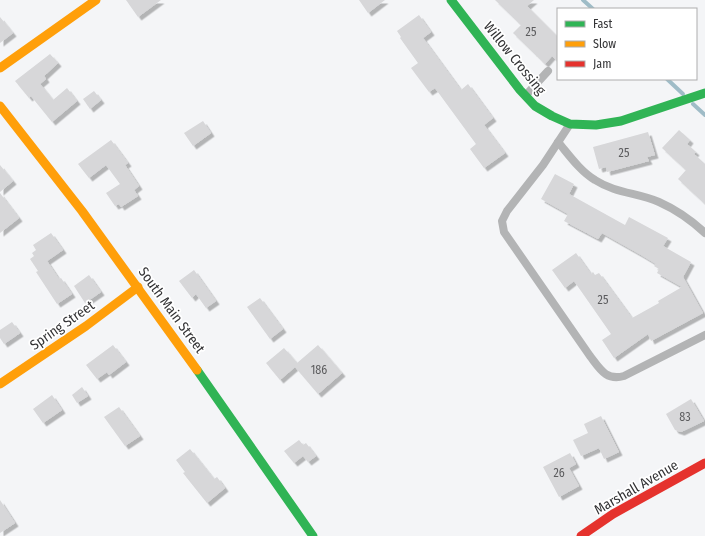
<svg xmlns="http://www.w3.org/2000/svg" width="705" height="536" viewBox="0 0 705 536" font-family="'Fira Sans Condensed',sans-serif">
<defs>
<filter id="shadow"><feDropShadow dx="3.5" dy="3.5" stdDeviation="0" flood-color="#0004"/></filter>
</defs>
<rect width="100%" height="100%" fill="#f4f5f7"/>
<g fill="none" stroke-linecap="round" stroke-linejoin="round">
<!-- stream -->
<g stroke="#9fbcc7" stroke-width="4">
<path d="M 583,0 L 593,9"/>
<path d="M 667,79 L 683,94"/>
<path d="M 693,104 L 705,115"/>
</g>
</g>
<!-- building -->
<g fill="#d7d7d9" filter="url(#shadow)">
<path d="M 126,0 L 161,0 L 138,17 Z"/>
<path d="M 359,0 L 385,0 L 368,13 Z"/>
<path d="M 495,0 L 534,0 L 527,6 L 558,37 L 558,62 L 552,56 L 545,64 L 513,33 L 521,25 Z"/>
<path d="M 419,15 L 431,32 L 423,38 L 461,90 L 468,84 L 493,118 L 484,125 L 505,153 L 484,168 L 470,149 L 476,144 L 435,88 L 429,92 L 411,68 L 418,63 L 400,38 L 401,37 L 397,31 Z"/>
<path d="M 0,17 L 13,33 L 0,43 Z"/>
<path d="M 50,54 L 58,63 L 44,76 L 46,79 L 40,84 L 53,100 L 67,88 L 77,101 L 52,122 L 31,96 L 29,98 L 15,81 Z"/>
<path d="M 94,91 L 101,100 L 90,109 L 83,99 Z"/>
<path d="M 203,121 L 211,133 L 193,146 L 184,133 Z"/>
<path d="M 679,130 L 690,140 L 687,144 L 696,152 L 694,154 L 705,164 L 705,204 L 678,179 L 686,170 L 662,148 Z"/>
<path d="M 648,132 L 655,155 L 647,157 L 649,161 L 607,172 L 606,167 L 599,169 L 593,147 Z"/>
<path d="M 111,140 L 128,163 L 125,165 L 139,186 L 134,190 L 138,196 L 121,207 L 119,204 L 115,206 L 106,193 L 120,184 L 106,165 L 89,178 L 78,164 Z"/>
<path d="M 0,165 L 13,181 L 0,192 Z"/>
<path d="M 555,174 L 574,184 L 569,194 L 625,225 L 629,217 L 668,238 L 663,246 L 691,262 L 683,277 L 703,313 L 651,341 L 648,334 L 614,358 L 602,340 L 611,334 L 574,281 L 565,288 L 552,270 L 576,253 L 591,274 L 593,272 L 595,275 L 599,273 L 632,318 L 659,303 L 658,301 L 682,287 L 657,273 L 659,269 L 654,266 L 656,264 L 641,255 L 602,233 L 598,239 L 564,221 L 568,214 L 541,199 Z"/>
<path d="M 0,193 L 19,218 L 0,233 Z"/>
<path d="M 51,233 L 63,250 L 47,261 L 59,279 L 61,278 L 72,294 L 57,304 L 36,272 L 38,271 L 30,259 L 34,256 L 32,253 L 36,250 L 33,245 Z"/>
<path d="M 194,270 L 216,301 L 206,308 L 196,294 L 192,298 L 179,281 Z"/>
<path d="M 89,275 L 101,292 L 85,303 L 74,286 Z"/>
<path d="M 260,298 L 283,329 L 270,339 L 247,307 Z"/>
<path d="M 12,322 L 20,333 L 4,344 L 0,338 L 0,330 Z"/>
<path d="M 113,345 L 126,362 L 109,375 L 107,372 L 97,379 L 86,365 Z"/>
<path d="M 318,345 L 342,373 L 318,394 L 295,367 L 280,380 L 266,363 L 284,348 L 297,363 Z"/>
<path d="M 82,387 L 88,396 L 77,403 L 72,395 Z"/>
<path d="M 52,395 L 62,410 L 43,423 L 33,409 Z"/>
<path d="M 691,399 L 704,421 L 681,432 L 675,430 L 666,414 Z"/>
<path d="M 119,407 L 140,436 L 125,446 L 104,417 Z"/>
<path d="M 601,416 L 619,452 L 604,459 L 599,448 L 581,456 L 573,440 L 588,433 L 584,424 Z"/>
<path d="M 299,440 L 303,445 L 306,443 L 316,456 L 308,462 L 303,456 L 294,463 L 284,451 Z"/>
<path d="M 190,449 L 214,479 L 217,477 L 225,488 L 207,503 L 183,473 L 185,472 L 176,460 Z"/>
<path d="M 570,453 L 576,464 L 569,468 L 579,486 L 559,497 L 543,467 Z"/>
<path d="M 0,500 L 15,523 L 0,533 Z"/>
</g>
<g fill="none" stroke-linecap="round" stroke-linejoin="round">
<!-- lane -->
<g stroke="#b3b4b5" stroke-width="8">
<path d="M 526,95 L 548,71"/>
<path d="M 570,124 L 543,165 L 507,211 L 502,221 L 504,232 L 590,356 C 600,369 606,381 624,376 L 705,335"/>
<path d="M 558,142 C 569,155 580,171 595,180 C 615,193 638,193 659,202 C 677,210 691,220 705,233"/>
</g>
<!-- fast -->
<g stroke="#30b455" stroke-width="9">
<path d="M 451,0 L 520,90 L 535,106 L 552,116 L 570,124 L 596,125 L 621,121 L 705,93"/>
<path d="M 197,370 L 313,536"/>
</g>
<!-- slow -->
<g stroke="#ff9f0a" stroke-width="9">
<path d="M 0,68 L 96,0"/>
<path d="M 0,106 L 82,211 L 197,370"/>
<path d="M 0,384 L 86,326 L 138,287"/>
</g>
<!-- jam -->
<path stroke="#e5322d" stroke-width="9" d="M 581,536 L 613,514 L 705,463"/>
</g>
<g text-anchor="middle" stroke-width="3.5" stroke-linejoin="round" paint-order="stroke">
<!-- number labels -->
<g font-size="12" fill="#5c5c5e">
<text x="531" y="36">25</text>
<text x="624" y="157">25</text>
<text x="603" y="304">25</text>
<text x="319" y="374">186</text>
<text x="685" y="421">83</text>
<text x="559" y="477">26</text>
</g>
<!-- street labels -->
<g font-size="14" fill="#333335" stroke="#fff">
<text transform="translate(515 58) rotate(51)" y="5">Willow Crossing</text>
<text transform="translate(172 310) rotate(54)" y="5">South Main Street</text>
<text transform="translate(62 325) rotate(-35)" y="5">Spring Street</text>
<text transform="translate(636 487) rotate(-30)" y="5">Marshall Avenue</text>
</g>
</g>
<!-- legend -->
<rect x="557" y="8" width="140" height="72" fill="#ffffff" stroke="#adadae"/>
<rect x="565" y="21" width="20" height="6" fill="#30b455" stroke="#adadae"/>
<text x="593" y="28" font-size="12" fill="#333335">Fast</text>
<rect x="565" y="41" width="20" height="6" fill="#ff9f0a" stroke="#adadae"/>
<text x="593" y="48" font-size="12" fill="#333335">Slow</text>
<rect x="565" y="61" width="20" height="6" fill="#e5322d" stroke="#adadae"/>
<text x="593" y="68" font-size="12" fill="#333335">Jam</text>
</svg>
